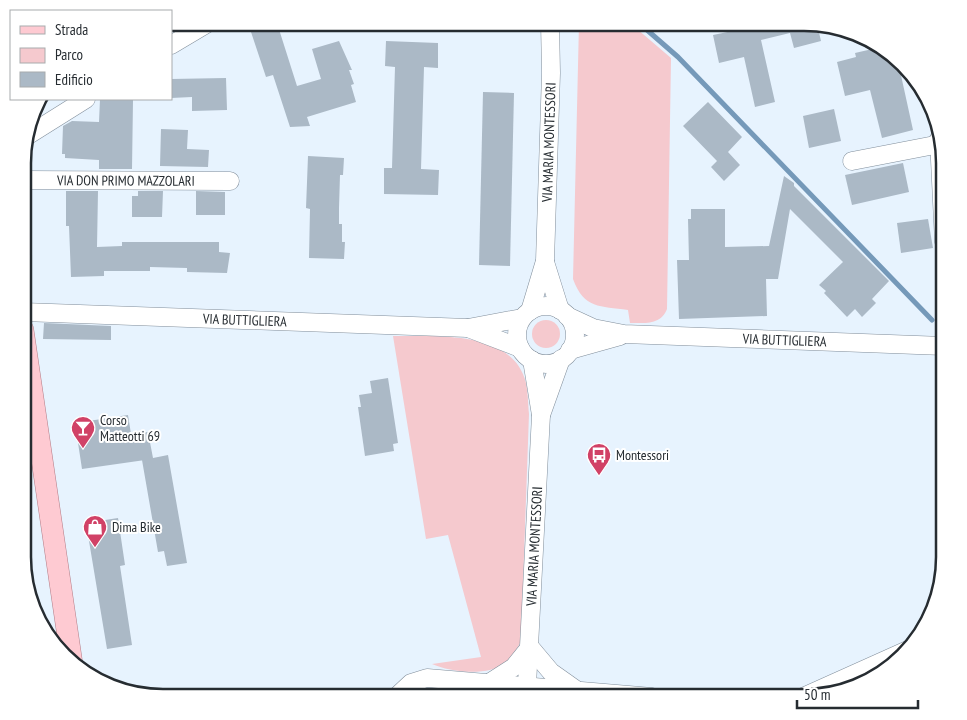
<svg xmlns="http://www.w3.org/2000/svg" width="967" height="720" viewBox="0 0 967 720" font-family="'PT Sans Narrow',sans-serif">
<rect width="100%" height="100%" fill="#e7f3fe"/>
<!-- green -->
<g fill="#f5c9ce">
<path d="M 579,23 L 630,23 L 671,58 L 667,309 C 661,325 645,323 630,323 L 628,310 C 600,306 584,309 573,279 Z"/>
<circle cx="546" cy="334" r="14"/>
<path d="M 393,336 C 435,337 513,329 526,383 C 528,392 528,404 529,414 L 521,641 C 517,649 512,658 505,663 C 488,677 450,672 432,664 L 481,657 L 448,535 L 426,539 Z"/>
<path d="M 429,689 L 531,697 L 428,697 Z"/>
</g>
<g fill="none" stroke-linecap="round" stroke-linejoin="round">
<!-- stream -->
<path stroke="#7599b9" stroke-width="5" d="M 639,23 L 678,57 L 932,320"/>
</g>
<!-- building -->
<g fill="#abb9c6">
<path d="M 248,23 L 277,23 L 297,86 L 321,79 L 312,49 L 339,41 L 352,70 L 349,70 L 354,84 L 351,85 L 356,102 L 307,117 L 310,126 L 290,127 L 273,75 L 266,77 Z"/>
<path d="M 746,23 L 817,24 L 821,41 L 794,48 L 790,33 L 761,40 L 775,102 L 755,107 L 744,57 L 719,63 L 713,35 L 737,30 L 736,25 Z"/>
<path d="M 386,41 L 438,43 L 438,68 L 424,67 L 421,169 L 439,170 L 438,195 L 384,194 L 384,168 L 392,168 L 395,67 L 385,66 Z"/>
<path d="M 881,47 L 897,57 L 913,130 L 882,138 L 870,90 L 845,96 L 837,62 L 856,57 L 855,53 Z"/>
<path d="M 226,78 L 227,110 L 192,111 L 192,97 L 171,98 L 171,79 Z"/>
<path d="M 483,92 L 514,93 L 510,266 L 479,265 Z"/>
<path d="M 100,99 L 133,100 L 132,169 L 99,169 L 99,160 L 65,158 L 65,154 L 62,154 L 63,126 L 72,121 L 99,122 Z"/>
<path d="M 708,102 L 742,137 L 728,152 L 740,165 L 724,181 L 711,167 L 717,161 L 683,126 Z"/>
<path d="M 834,109 L 841,141 L 809,148 L 803,116 Z"/>
<path d="M 161,129 L 188,130 L 187,149 L 209,150 L 208,167 L 160,166 Z"/>
<path d="M 308,156 L 344,158 L 343,175 L 340,175 L 339,208 L 339,224 L 342,224 L 342,242 L 345,242 L 344,259 L 309,258 L 310,209 L 306,208 Z"/>
<path d="M 903,163 L 909,192 L 852,205 L 845,175 Z"/>
<path d="M 784,176 L 794,183 L 794,186 L 889,281 L 872,299 L 876,303 L 862,317 L 855,309 L 847,317 L 824,293 L 826,291 L 819,285 L 843,262 L 790,209 L 778,279 L 766,279 L 767,316 L 679,319 L 677,260 L 689,260 L 688,219 L 691,219 L 691,209 L 725,209 L 725,247 L 769,246 Z"/>
<path d="M 66,191 L 98,191 L 97,247 L 122,246 L 122,242 L 219,242 L 219,252 L 230,253 L 227,273 L 187,272 L 187,268 L 150,267 L 150,271 L 104,271 L 104,276 L 71,277 L 69,226 L 66,226 Z"/>
<path d="M 138,191 L 163,191 L 162,217 L 132,217 L 132,196 L 138,196 Z"/>
<path d="M 196,191 L 225,192 L 225,215 L 196,215 Z"/>
<path d="M 928,219 L 933,248 L 901,253 L 897,223 Z"/>
<path d="M 44,323 L 111,326 L 111,340 L 43,339 Z"/>
<path d="M 388,378 L 398,443 L 393,444 L 394,451 L 365,456 L 358,407 L 361,407 L 359,395 L 372,393 L 370,381 Z"/>
<path d="M 128,415 L 131,434 L 148,432 L 153,458 L 168,455 L 187,563 L 167,566 L 164,551 L 158,552 L 142,460 L 145,460 L 82,469 L 75,423 Z"/>
<path d="M 118,518 L 125,565 L 120,566 L 132,645 L 107,649 L 86,523 Z"/>
</g>
<g fill="none" stroke-linecap="round" stroke-linejoin="round">
<!-- minor casing -->
<g stroke="#818e9b" stroke-width="19">
<g id="minor">
<path d="M 171,45 L 208,23"/>
<path d="M 27,136 L 86,99"/>
<path d="M 939,139 L 944,242"/>
<path d="M 852,161 L 940,144"/>
<path id="s1" d="M 24,180 L 230,181"/>
<path d="M 545,262 L 560,310"/>
<circle cx="546" cy="335" r="29"/>
<path id="s2" d="M 530,311 L 545,261 L 551,73 L 550,23"/>
<path id="s3" d="M 23,312 L 468,328 L 522,318"/>
<path id="s4" d="M 567,316 L 593,328 L 624,334 L 944,346"/>
<path d="M 468,328 L 520,348"/>
<path d="M 570,350 L 620,336"/>
<path d="M 541,415 L 561,359"/>
<path d="M 489,683 L 514,667 L 530,647 L 551,672 L 575,689"/>
<path id="s5" d="M 527,685 L 541,415 L 532,360"/>
<path d="M 396,697 L 411,683 L 427,678 L 652,697"/>
<path d="M 803,697 L 910,649"/>
</g>
</g>
<!-- major casing -->
<g stroke="#b27c86" stroke-width="22">
<path id="major" d="M 23,330 L 72,664"/>
</g>
<!-- minor -->
<use href="#minor" stroke="#fff" stroke-width="18"/>
<!-- major -->
<use href="#major" stroke="#fecad2" stroke-width="21"/>
</g>
<!-- icons -->
<defs>
<g id="bar-pin" transform="scale(1.25)"><path d="M0 17L-7.5 6A9.5 9.5 0 1 1 7.5 6Z" fill="#d14166" stroke="#fff"/><path d="M-6-5H6L.8 .8V4.5H3.5V6h-7V4.5H-.8V.8Z" fill="#fff"/></g>
<g id="bus-pin" transform="scale(1.25)"><path d="M0 17L-7.5 6A9.5 9.5 0 1 1 7.5 6Z" fill="#d14166" stroke="#fff"/><path d="M-5-6H5V4H4V6H2V4H-2V6H-4V4H-5ZM-3.5-4V0h7V-4ZM-3.5 1.2v1.5H-2V1.2ZM2 1.2v1.5H3.5V1.2Z" fill="#fff"/></g>
<g id="shop-pin" transform="scale(1.25)"><path d="M0 17L-7.5 6A9.5 9.5 0 1 1 7.5 6Z" fill="#d14166" stroke="#fff"/><path d="M-5-2.5h2.3a2.7 3.5 0 0 1 5.4 0H5L5.5 6h-11ZM-1.5-2.5h3a1.5 2.3 0 0 0-3 0Z" fill="#fff"/></g>
</defs>
<g fill-rule="evenodd">
<use href="#bar-pin" x="83" y="428"/>
<use href="#bus-pin" x="599" y="455"/>
<use href="#shop-pin" x="95" y="527"/>
</g>
<g text-anchor="middle" stroke-width="4" stroke-linejoin="round" paint-order="stroke">
<!-- street labels -->
<g font-size="14" fill="#262c31" stroke="#fff">
<text dy="5" stroke="none"><textPath href="#s2" startOffset="171">VIA MARIA MONTESSORI</textPath></text>
<text dy="5" stroke="none"><textPath href="#s1" startOffset="102">VIA DON PRIMO MAZZOLARI</textPath></text>
<text dy="5" stroke="none"><textPath href="#s3" startOffset="222">VIA BUTTIGLIERA</textPath></text>
<text dy="5" stroke="none"><textPath href="#s4" startOffset="221">VIA BUTTIGLIERA</textPath></text>
<text dy="5" stroke="none"><textPath href="#s5" startOffset="139">VIA MARIA MONTESSORI</textPath></text>
</g>
<!-- poi labels -->
<g font-size="14" fill="#262c31" stroke="#fff" text-anchor="start">
<text x="100" y="425">Corso<tspan x="100" dy="16">Matteotti 69</tspan></text>
<text x="616" y="460">Montessori</text>
<text x="112" y="532">Dima Bike</text>
</g>
</g>
<!-- crop -->
<path d="M0 0H967V720H0ZM163 31H804A132 132 0 0 1 936 163V557A132 132 0 0 1 804 689H163A132 132 0 0 1 31 557V163A132 132 0 0 1 163 31Z" fill="#fff" fill-rule="evenodd"/>
<path fill="none" stroke="#262c31" stroke-width="2.5" d="M163 31H804A132 132 0 0 1 936 163V557A132 132 0 0 1 804 689H163A132 132 0 0 1 31 557V163A132 132 0 0 1 163 31Z"/>
<!-- legend -->
<rect x="10" y="10" width="162" height="90" fill="#ffffff" stroke="#a8abad"/>
<rect x="20" y="26" width="25" height="8" fill="#fecad2" stroke="#a8abad"/>
<text x="55" y="35" font-size="15" fill="#262c31">Strada</text>
<rect x="20" y="48" width="25" height="15" fill="#f5c9ce" stroke="#a8abad"/>
<text x="55" y="60" font-size="15" fill="#262c31">Parco</text>
<rect x="20" y="72" width="25" height="15" fill="#abb9c6" stroke="#a8abad"/>
<text x="55" y="85" font-size="15" fill="#262c31">Edificio</text>
<!-- scale -->
<path d="M797 700v8h121v-8" fill="none" stroke="#262c31" stroke-width="2.5"/>
<text x="804" y="700" font-size="15" fill="#262c31" stroke="#ffffff" stroke-width="4" paint-order="stroke">50 m</text>
</svg>
